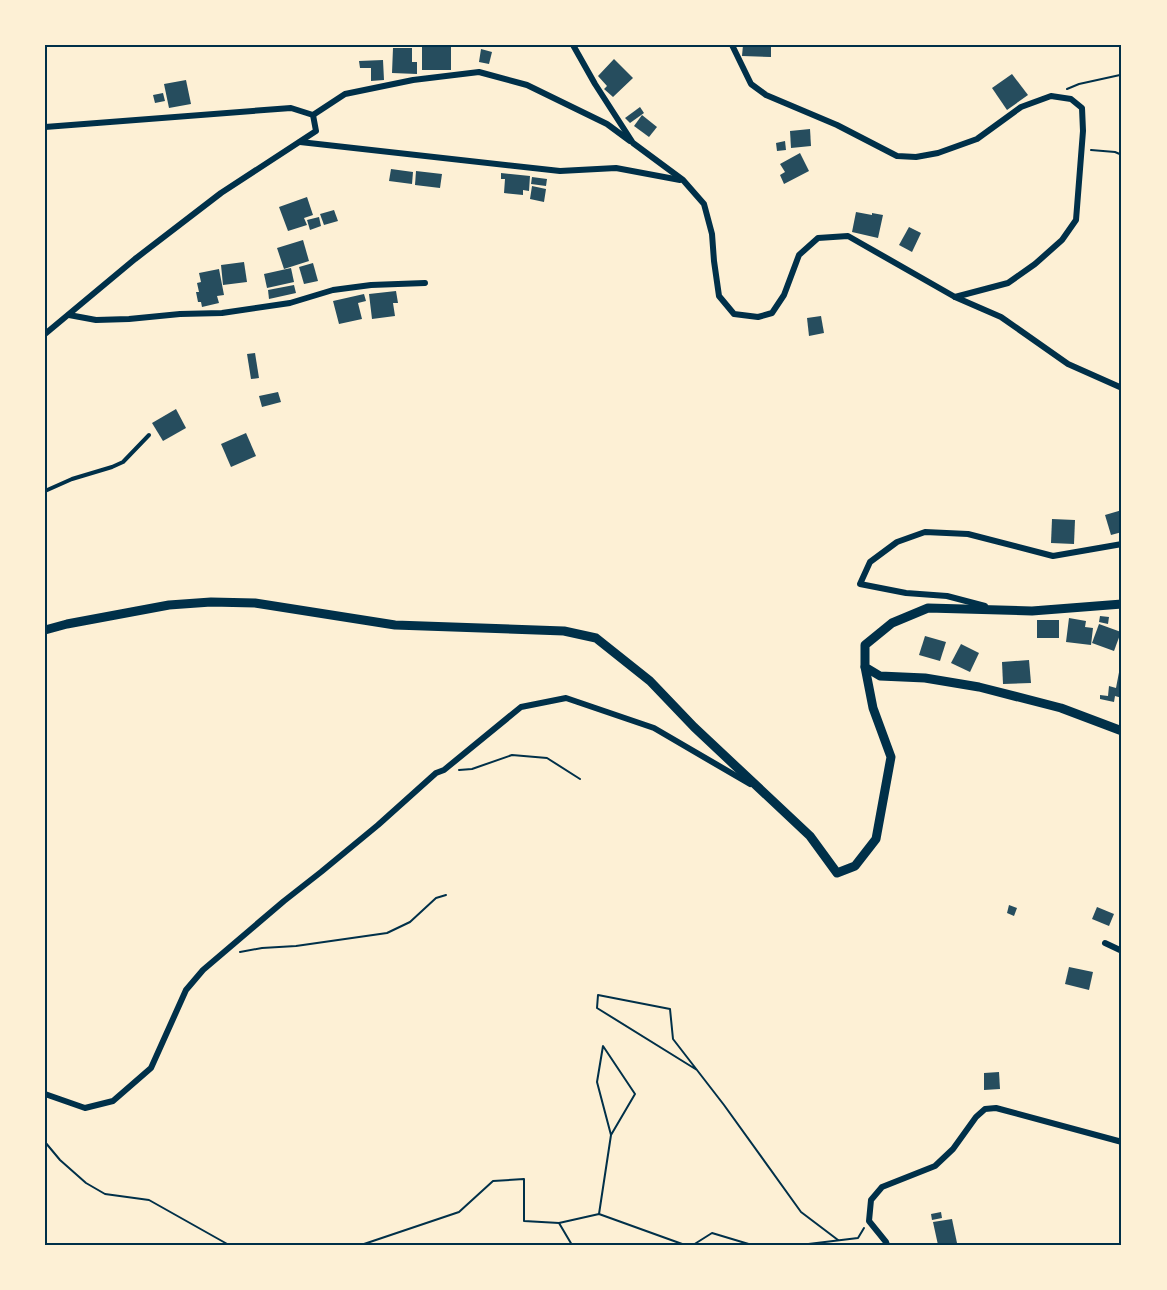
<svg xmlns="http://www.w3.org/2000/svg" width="1167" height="1290" viewBox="0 0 1167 1290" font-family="Overpass,sans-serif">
<rect width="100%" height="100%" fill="#fdf0d5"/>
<!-- building -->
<g fill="#264d5e">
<rect x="422" y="45" width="29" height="25"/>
<path d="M 743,45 L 771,45 L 771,57 L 742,56 Z"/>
<path d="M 393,48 L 412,48 L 412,62 L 417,62 L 417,74 L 392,73 Z"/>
<path d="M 481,49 L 492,52 L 489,64 L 479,62 Z"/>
<path d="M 614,59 L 633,78 L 613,97 L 604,89 L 607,86 L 598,76 Z"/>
<path d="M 383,60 L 384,80 L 371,81 L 371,68 L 360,68 L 359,61 Z"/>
<path d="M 1012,74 L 1028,95 L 1007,110 L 992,88 Z"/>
<path d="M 186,80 L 191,104 L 169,108 L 164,84 Z"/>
<path d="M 163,93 L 165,101 L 155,103 L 153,95 Z"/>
<path d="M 640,107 L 644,113 L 630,123 L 625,118 Z"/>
<path d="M 642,115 L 657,127 L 649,137 L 634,126 Z"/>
<path d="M 810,129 L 811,146 L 791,148 L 790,131 Z"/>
<path d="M 785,141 L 786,150 L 777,151 L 776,143 Z"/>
<path d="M 800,153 L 809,171 L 784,184 L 780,175 L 785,172 L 780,164 Z"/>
<path d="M 391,169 L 413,172 L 412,184 L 389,181 Z"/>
<path d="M 416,171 L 442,174 L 440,188 L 415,185 Z"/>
<path d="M 501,173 L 530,176 L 529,191 L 523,190 L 523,195 L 504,193 L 505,179 L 501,179 Z"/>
<path d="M 532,177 L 547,179 L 546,186 L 531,184 Z"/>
<path d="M 532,186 L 546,189 L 544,202 L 530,199 Z"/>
<path d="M 307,197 L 313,215 L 304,218 L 307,225 L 288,231 L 279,207 Z"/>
<path d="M 334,210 L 338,221 L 324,225 L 320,214 Z"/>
<path d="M 856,212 L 872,215 L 872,213 L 883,215 L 878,238 L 852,232 Z"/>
<path d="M 319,217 L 321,226 L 310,230 L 307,220 Z"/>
<path d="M 909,227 L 921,233 L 912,252 L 899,245 Z"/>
<path d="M 303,240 L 309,261 L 284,269 L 277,248 Z"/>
<path d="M 244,262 L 247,282 L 223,285 L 221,265 Z"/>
<path d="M 313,263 L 318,281 L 304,284 L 299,267 Z"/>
<path d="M 291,268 L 294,282 L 267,288 L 264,274 Z"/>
<path d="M 219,269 L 224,295 L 217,296 L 219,303 L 202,307 L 201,302 L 198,302 L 196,292 L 199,292 L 197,283 L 201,282 L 199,273 Z"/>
<path d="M 294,285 L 296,293 L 269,299 L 268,290 Z"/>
<path d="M 396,291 L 398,303 L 393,303 L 395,316 L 372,319 L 369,294 Z"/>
<path d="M 364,294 L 366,301 L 358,303 L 362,319 L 339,324 L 333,301 Z"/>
<path d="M 821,316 L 824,333 L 809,336 L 807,318 Z"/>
<path d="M 255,353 L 259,378 L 251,379 L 247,354 Z"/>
<path d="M 278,392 L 281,402 L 262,407 L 259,396 Z"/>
<path d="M 176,409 L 186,428 L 163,441 L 152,423 Z"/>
<path d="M 246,433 L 256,456 L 231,467 L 221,444 Z"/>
<path d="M 1122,510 L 1122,532 L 1111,535 L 1105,515 Z"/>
<path d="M 1052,519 L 1075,520 L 1074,544 L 1051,543 Z"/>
<path d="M 1100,616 L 1109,617 L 1108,624 L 1099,622 Z"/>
<path d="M 1069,618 L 1086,621 L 1085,627 L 1093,628 L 1091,645 L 1066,642 Z"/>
<rect x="1037" y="620" width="22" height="18"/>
<path d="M 1099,624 L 1121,632 L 1114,651 L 1092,643 Z"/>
<path d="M 925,636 L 946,642 L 940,661 L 919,655 Z"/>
<path d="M 961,644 L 979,653 L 970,672 L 951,663 Z"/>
<path d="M 1029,660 L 1031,683 L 1003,684 L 1002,662 Z"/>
<path d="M 1120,667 L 1122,668 L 1122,698 L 1115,696 L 1114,702 L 1100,699 L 1100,695 L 1108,696 L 1109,686 L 1116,688 Z"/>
<path d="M 1009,905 L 1017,908 L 1014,916 L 1007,913 Z"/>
<path d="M 1097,907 L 1114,914 L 1109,926 L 1092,919 Z"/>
<path d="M 1069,967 L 1093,972 L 1089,990 L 1065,984 Z"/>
<path d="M 999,1072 L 1000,1089 L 984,1090 L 984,1073 Z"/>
<path d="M 941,1212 L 942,1218 L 932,1220 L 931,1214 Z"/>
<path d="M 952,1219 L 957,1243 L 938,1245 L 933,1222 Z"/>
</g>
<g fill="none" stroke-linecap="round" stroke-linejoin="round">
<!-- path -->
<g stroke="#003049" stroke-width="2">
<path d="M 1067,89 L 1079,84 L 1120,75 L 1122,75"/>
<path d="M 1091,150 L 1115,152 L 1122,155"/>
<path d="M 459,770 L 472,769 L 512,755 L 547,758 L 580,779"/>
<path d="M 240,952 L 262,948 L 296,946 L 387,933 L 410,922 L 436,898 L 446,895"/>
<path d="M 697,1070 L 597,1008 L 598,995 L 670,1009 L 673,1039 L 724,1105 L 801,1212 L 838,1240"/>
<path d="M 45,1142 L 60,1160 L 86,1183 L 105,1194 L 149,1200 L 229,1245"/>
<path d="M 599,1214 L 611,1135 L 635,1094 L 603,1046 L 597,1082 L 611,1135"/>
<path d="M 559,1223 L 572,1245"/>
<path d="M 361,1245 L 459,1212 L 493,1181 L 524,1179 L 524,1221 L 559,1223 L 599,1214 L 685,1245"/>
<path d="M 693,1245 L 712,1233 L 752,1245"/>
<path d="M 800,1245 L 858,1238 L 864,1228"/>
</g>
<!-- service -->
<path stroke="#003049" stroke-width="4" d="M 45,491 L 72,479 L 112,467 L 123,462 L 149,435"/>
<!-- minor -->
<g stroke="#003049" stroke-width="6">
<path d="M 573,45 L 595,84 L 633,143 L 683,180 L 704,204 L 712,234 L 714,261 L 719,296 L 734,314 L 758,317 L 772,313 L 784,295 L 799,255 L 818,238 L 848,236 L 955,297 L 1001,317 L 1068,364 L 1122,388"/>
<path d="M 732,45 L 751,84 L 766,95 L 837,125 L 897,156 L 916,157 L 938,153 L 977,139 L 1021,107 L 1051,96 L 1071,99 L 1082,108 L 1083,131 L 1076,220 L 1062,240 L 1035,264 L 1008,283 L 955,297"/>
<path d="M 313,115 L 345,94 L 413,80 L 479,72 L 527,85 L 607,124 L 630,141"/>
<path d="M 45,127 L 291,108 L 313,115 L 316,131 L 221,193 L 135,259 L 45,334"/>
<path d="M 300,142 L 560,171 L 616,168 L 680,180"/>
<path d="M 69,315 L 96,320 L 129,319 L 180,314 L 222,313 L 290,303 L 333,290 L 371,285 L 425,283"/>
<path d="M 985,606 L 947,596 L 906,593 L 860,584 L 870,562 L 897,542 L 925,532 L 968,534 L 1053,556 L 1122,544"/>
<path d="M 1105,943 L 1122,951"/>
<path d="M 45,1094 L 85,1108 L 113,1101 L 151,1068 L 186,990 L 203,970 L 284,901 L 321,872 L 378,825 L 436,773 L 444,770 L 521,707 L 566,698 L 654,728 L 750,784"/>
<path d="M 887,1245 L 886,1242 L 869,1221 L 871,1200 L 882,1187 L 935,1166 L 953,1149 L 976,1117 L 985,1109 L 996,1108 L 1122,1142"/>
</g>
<!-- tertiary -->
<g stroke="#003049" stroke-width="9">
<path d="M 1122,604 L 1032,611 L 928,608 L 892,623 L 865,645 L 865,667 L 880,676 L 925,678 L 979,687 L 1061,708 L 1122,731"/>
<path d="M 45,630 L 67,624 L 169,605 L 211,602 L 255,603 L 395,625 L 564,631 L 596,638 L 650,681 L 694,727 L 810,836 L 837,873 L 855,866 L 876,839 L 891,757 L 873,708 L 865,667"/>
</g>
</g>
<!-- border -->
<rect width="1167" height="1290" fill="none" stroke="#fdf0d5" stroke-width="93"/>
<rect x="46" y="46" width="1074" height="1198" fill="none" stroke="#003049" stroke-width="2"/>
</svg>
